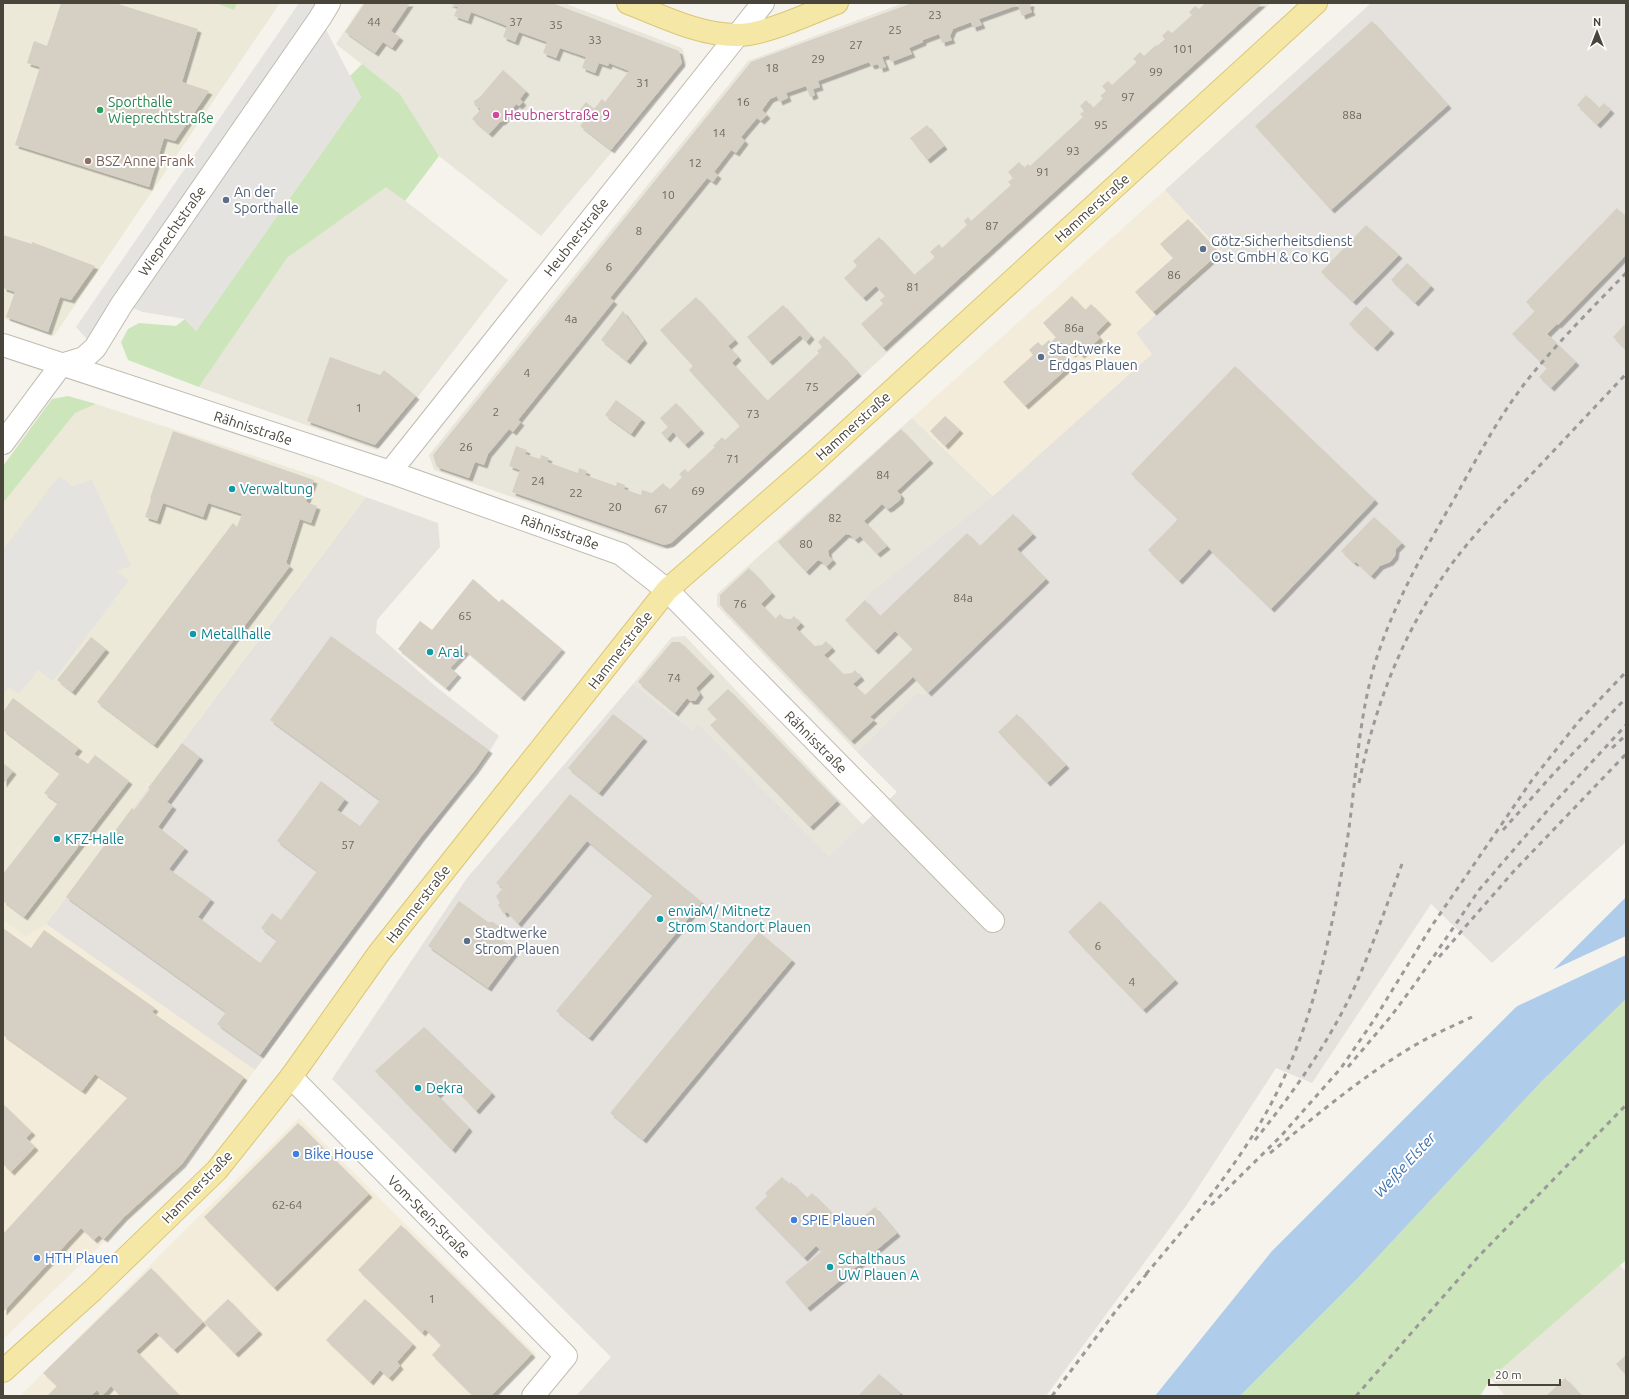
<svg xmlns="http://www.w3.org/2000/svg" width="1629" height="1399" viewBox="0 0 1629 1399" font-family="Ubuntu,sans-serif">
<defs>
<filter id="shadow"><feDropShadow dx="3.5" dy="3.5" stdDeviation="0" flood-color="#0004"/></filter>
</defs>
<rect width="100%" height="100%" fill="#f5f3ec"/>
<!-- residential -->
<g fill="#e8e5db">
<path d="M 363,3 L 564,3 L 682,48 L 687,63 L 541,236 L 439,156 L 400,94 L 336,44 Z"/>
<path d="M 903,3 L 1271,3 L 673,548 L 663,549 L 434,470 L 429,455 L 748,61 Z"/>
<path d="M 386,186 L 508,280 L 377,450 L 199,387 L 287,258 Z"/>
<path d="M 912,418 L 993,496 L 874,589 L 866,600 L 942,679 L 928,693 L 916,694 L 857,752 L 717,606 L 717,594 Z"/>
<path d="M 685,636 L 863,825 L 829,856 L 698,723 L 692,730 L 633,684 L 672,637 Z"/>
<path d="M 1620,1265 L 1626,1272 L 1626,1396 L 1505,1396 L 1491,1378 Z"/>
</g>
<!-- commercial -->
<g fill="#f4ecda">
<path d="M 1165,190 L 1223,253 L 1136,333 L 1153,354 L 993,496 L 912,418 Z"/>
<path d="M 3,920 L 26,937 L 46,924 L 255,1070 L 183,1166 L 3,1339 Z"/>
<path d="M 299,1118 L 536,1354 L 494,1396 L 23,1396 L 22,1394 L 166,1249 Z"/>
</g>
<!-- industrial -->
<g fill="#e5e2dd">
<path d="M 1371,3 L 1626,3 L 1626,842 L 1492,963 L 1431,904 L 1312,1083 L 1276,1068 L 1186,1206 L 1046,1396 L 576,1396 L 611,1357 L 332,1079 L 467,878 L 633,684 L 692,730 L 698,723 L 829,856 L 897,792 L 857,752 L 916,694 L 928,693 L 942,679 L 865,600 L 874,589 L 993,496 L 1152,354 L 1136,333 L 1223,253 L 1165,190 Z"/>
<path d="M 366,497 L 438,523 L 440,547 L 377,620 L 376,633 L 435,686 L 499,736 L 480,767 L 255,1070 L 46,924 Z"/>
</g>
<!-- education -->
<g fill="#ece9d8">
<path d="M 3,3 L 280,3 L 54,336 L 3,318 Z"/>
<path d="M 96,404 L 318,477 L 366,497 L 46,924 L 26,937 L 3,920 L 3,503 L 75,413 Z"/>
</g>
<!-- green -->
<g fill="#cce5ba">
<path d="M 216,3 L 237,3 L 234,10 Z"/>
<path d="M 362,64 L 400,94 L 439,156 L 405,201 L 386,187 L 287,258 L 199,387 L 128,360 L 121,342 L 128,329 L 139,323 L 176,326 L 185,319 L 196,331 L 361,97 L 350,76 Z"/>
<path d="M 68,396 L 96,404 L 75,413 L 3,503 L 3,466 L 52,399 Z"/>
<path d="M 1626,999 L 1626,1262 L 1625,1261 L 1491,1378 L 1480,1396 L 1240,1396 L 1357,1279 L 1542,1081 Z"/>
</g>
<!-- parking -->
<g fill="#e4e3e0">
<path d="M 299,3 L 329,3 L 320,18 L 361,97 L 196,331 L 185,319 L 143,312 L 122,304 L 95,348 L 76,327 Z"/>
<path d="M 59,476 L 72,486 L 92,480 L 131,566 L 117,571 L 129,580 L 53,681 L 38,670 L 19,694 L 9,687 L 3,694 L 3,550 Z"/>
</g>
<!-- water -->
<path fill="#afcceb" d="M 1626,897 L 1626,999 L 1542,1081 L 1357,1279 L 1240,1396 L 1155,1396 L 1272,1251 Z"/>
<!-- pier -->
<path fill="#f5f3ec" d="M 1626,936 L 1626,955 L 1509,1010 L 1546,973 Z"/>
<!-- building -->
<g fill="#d5d0c3" filter="url(#shadow)">
<path d="M 61,3 L 115,3 L 198,29 L 182,82 L 209,91 L 175,141 L 164,138 L 149,187 L 15,145 L 40,67 L 27,63 L 34,41 L 47,46 Z"/>
<path d="M 365,3 L 410,3 L 391,31 L 400,37 L 392,48 L 383,42 L 375,53 L 345,32 Z"/>
<path d="M 448,3 L 552,3 L 679,51 L 682,63 L 611,150 L 580,126 L 587,117 L 579,111 L 586,102 L 594,109 L 602,99 L 605,102 L 629,71 L 609,63 L 608,66 L 599,63 L 595,73 L 582,68 L 586,57 L 560,48 L 556,58 L 543,53 L 547,42 L 519,32 L 515,42 L 503,37 L 507,26 L 471,12 L 468,21 L 454,16 L 458,7 Z"/>
<path d="M 912,3 L 1031,3 L 1030,8 L 1032,12 L 1022,16 L 1018,5 L 979,19 L 982,25 L 973,28 L 971,22 L 953,29 L 950,36 L 952,40 L 942,43 L 939,34 L 923,40 L 923,42 L 909,48 L 912,54 L 891,62 L 889,55 L 882,57 L 886,67 L 880,69 L 878,64 L 871,66 L 869,62 L 818,81 L 820,87 L 813,89 L 815,95 L 810,97 L 806,86 L 786,93 L 788,98 L 779,102 L 777,96 L 770,99 L 762,110 L 767,115 L 761,121 L 757,118 L 741,137 L 745,141 L 736,153 L 731,150 L 714,172 L 718,175 L 713,182 L 707,178 L 610,298 L 614,301 L 518,420 L 521,422 L 513,432 L 509,429 L 488,454 L 484,465 L 475,462 L 469,478 L 437,467 L 433,455 L 751,62 Z"/>
<path d="M 1205,3 L 1262,3 L 883,348 L 861,324 L 883,304 L 880,300 L 885,296 L 876,286 L 863,298 L 844,278 L 857,266 L 853,261 L 879,237 L 914,275 L 935,257 L 930,252 L 939,244 L 942,248 L 967,225 L 964,221 L 968,217 L 971,221 L 1011,185 L 1008,182 L 1013,178 L 1008,172 L 1019,162 L 1024,168 L 1028,164 L 1030,166 L 1083,117 L 1080,114 L 1084,111 L 1080,106 L 1086,100 L 1093,108 L 1103,98 L 1100,96 L 1106,91 L 1102,86 L 1108,81 L 1112,85 L 1137,62 L 1133,59 L 1140,52 L 1144,56 L 1156,45 L 1157,46 L 1165,39 L 1162,36 L 1168,30 L 1172,33 L 1192,15 L 1189,12 L 1195,6 L 1199,9 Z"/>
<path d="M 1372,21 L 1448,105 L 1331,210 L 1255,126 Z"/>
<path d="M 503,70 L 526,91 L 520,99 L 523,102 L 519,106 L 516,104 L 503,121 L 500,122 L 489,134 L 472,119 L 481,109 L 475,106 L 474,101 L 480,97 Z"/>
<path d="M 1586,95 L 1599,108 L 1604,103 L 1611,110 L 1597,125 L 1577,105 Z"/>
<path d="M 927,125 L 944,146 L 927,160 L 910,138 Z"/>
<path d="M 1617,208 L 1626,217 L 1626,255 L 1558,325 L 1557,324 L 1547,334 L 1576,362 L 1551,388 L 1539,377 L 1547,368 L 1512,334 L 1535,311 L 1526,302 Z"/>
<path d="M 1188,219 L 1219,253 L 1153,312 L 1135,292 L 1173,258 L 1160,244 Z"/>
<path d="M 1366,225 L 1399,255 L 1353,302 L 1321,272 Z"/>
<path d="M 3,235 L 32,244 L 32,242 L 95,266 L 71,300 L 60,297 L 48,332 L 6,317 L 15,292 L 3,288 Z"/>
<path d="M 1407,263 L 1431,286 L 1415,303 L 1391,280 Z"/>
<path d="M 1072,296 L 1085,310 L 1091,304 L 1108,321 L 1096,333 L 1100,338 L 1081,355 L 1076,350 L 1072,354 L 1061,342 L 1056,347 L 1072,364 L 1025,406 L 1003,382 L 1033,355 L 1029,350 L 1038,342 L 1042,346 L 1049,340 L 1051,342 L 1056,337 L 1043,323 Z"/>
<path d="M 696,297 L 735,340 L 728,346 L 738,357 L 732,363 L 767,401 L 819,353 L 817,351 L 822,347 L 818,342 L 824,336 L 858,373 L 671,543 L 664,545 L 512,492 L 520,470 L 509,466 L 516,446 L 527,450 L 525,454 L 540,459 L 541,455 L 549,458 L 547,462 L 578,473 L 579,468 L 587,471 L 585,475 L 616,486 L 617,482 L 625,485 L 624,489 L 641,495 L 642,490 L 652,493 L 663,483 L 669,490 L 682,477 L 679,474 L 685,469 L 688,472 L 715,447 L 713,446 L 722,437 L 725,440 L 740,426 L 689,370 L 693,366 L 660,330 Z"/>
<path d="M 783,305 L 811,336 L 806,342 L 800,335 L 769,362 L 747,337 Z"/>
<path d="M 1366,306 L 1391,330 L 1374,348 L 1349,324 Z"/>
<path d="M 623,311 L 644,340 L 627,361 L 601,340 Z"/>
<path d="M 1626,323 L 1626,350 L 1613,337 Z"/>
<path d="M 330,357 L 380,375 L 384,370 L 416,396 L 375,445 L 307,421 Z"/>
<path d="M 1235,366 L 1375,500 L 1271,609 L 1209,549 L 1179,581 L 1148,550 L 1178,519 L 1131,474 Z"/>
<path d="M 616,400 L 642,419 L 631,434 L 605,415 Z"/>
<path d="M 676,403 L 701,430 L 685,445 L 673,432 L 667,439 L 661,433 L 668,427 L 660,418 Z"/>
<path d="M 945,416 L 960,430 L 945,446 L 930,431 Z"/>
<path d="M 901,429 L 930,460 L 897,491 L 901,495 L 900,500 L 890,508 L 887,509 L 882,504 L 864,521 L 887,546 L 877,554 L 860,536 L 855,540 L 850,535 L 846,534 L 828,551 L 829,556 L 833,560 L 826,567 L 822,562 L 818,560 L 806,572 L 778,542 Z"/>
<path d="M 173,431 L 314,480 L 306,502 L 317,506 L 311,523 L 300,519 L 286,563 L 290,566 L 154,745 L 97,702 L 233,523 L 237,527 L 242,514 L 208,503 L 203,517 L 163,503 L 157,521 L 145,517 L 151,499 L 150,498 Z"/>
<path d="M 1013,514 L 1033,534 L 1017,549 L 1046,579 L 928,693 L 913,677 L 870,717 L 874,720 L 851,741 L 720,605 L 720,595 L 749,568 L 772,593 L 761,604 L 775,619 L 780,614 L 785,619 L 791,619 L 794,616 L 801,623 L 796,628 L 814,646 L 822,645 L 826,641 L 832,648 L 824,655 L 843,674 L 852,673 L 855,670 L 861,677 L 853,684 L 865,695 L 913,649 L 895,631 L 875,651 L 845,620 L 865,600 L 880,616 L 967,533 L 980,546 Z"/>
<path d="M 1374,517 L 1402,543 L 1396,549 L 1395,556 L 1390,562 L 1380,566 L 1371,576 L 1356,562 L 1354,563 L 1341,551 Z"/>
<path d="M 473,579 L 499,602 L 502,599 L 562,649 L 521,698 L 466,651 L 450,668 L 458,674 L 446,688 L 398,649 L 420,621 L 432,630 Z"/>
<path d="M 331,636 L 489,750 L 475,770 L 421,837 L 302,997 L 260,1055 L 217,1024 L 226,1012 L 66,897 L 132,808 L 134,810 L 150,789 L 148,788 L 182,743 L 200,757 L 167,802 L 173,806 L 158,827 L 185,848 L 169,869 L 211,899 L 198,917 L 260,963 L 277,940 L 261,928 L 272,913 L 281,920 L 317,871 L 277,841 L 321,781 L 345,799 L 337,810 L 360,826 L 380,800 L 270,720 Z"/>
<path d="M 91,637 L 106,649 L 72,692 L 57,680 Z"/>
<path d="M 672,642 L 680,642 L 711,673 L 696,688 L 700,694 L 695,701 L 690,701 L 687,698 L 675,713 L 638,682 Z"/>
<path d="M 728,689 L 837,801 L 810,827 L 710,725 L 717,719 L 707,709 Z"/>
<path d="M 13,698 L 79,748 L 74,754 L 88,764 L 95,755 L 129,781 L 24,917 L 3,901 L 3,874 L 58,803 L 44,793 L 60,773 L 3,730 L 3,712 Z"/>
<path d="M 613,714 L 644,738 L 599,793 L 568,768 Z"/>
<path d="M 1017,714 L 1066,765 L 1047,783 L 998,732 Z"/>
<path d="M 3,763 L 13,771 L 3,784 Z"/>
<path d="M 570,794 L 702,902 L 589,1038 L 556,1011 L 653,895 L 587,841 L 518,924 L 507,912 L 504,914 L 498,905 L 500,903 L 496,896 L 503,888 L 496,883 Z"/>
<path d="M 459,901 L 488,922 L 493,922 L 499,926 L 500,932 L 497,936 L 516,950 L 488,988 L 428,946 Z"/>
<path d="M 1100,901 L 1175,980 L 1143,1010 L 1068,932 Z"/>
<path d="M 3,928 L 31,948 L 44,930 L 155,1008 L 152,1012 L 244,1077 L 182,1164 L 124,1217 L 104,1239 L 99,1235 L 94,1240 L 81,1228 L 3,1312 L 3,1234 L 128,1097 L 95,1074 L 82,1091 L 3,1035 Z"/>
<path d="M 759,932 L 792,960 L 643,1140 L 610,1113 Z"/>
<path d="M 424,1027 L 492,1093 L 476,1111 L 450,1083 L 437,1095 L 469,1128 L 452,1150 L 375,1071 Z"/>
<path d="M 3,1104 L 32,1132 L 26,1138 L 35,1147 L 11,1172 L 3,1164 Z"/>
<path d="M 298,1123 L 369,1194 L 274,1288 L 204,1217 Z"/>
<path d="M 782,1177 L 789,1184 L 791,1182 L 807,1198 L 812,1193 L 848,1229 L 875,1207 L 897,1233 L 807,1308 L 785,1282 L 822,1251 L 816,1246 L 804,1258 L 755,1208 L 767,1196 L 765,1193 Z"/>
<path d="M 401,1225 L 532,1354 L 491,1396 L 473,1396 L 432,1355 L 441,1345 L 425,1329 L 422,1333 L 358,1270 Z"/>
<path d="M 151,1268 L 203,1322 L 174,1350 L 156,1332 L 136,1351 L 180,1396 L 120,1396 L 111,1386 L 102,1396 L 97,1390 L 91,1396 L 66,1396 L 65,1395 L 63,1396 L 47,1396 L 57,1386 L 43,1373 Z"/>
<path d="M 228,1299 L 259,1331 L 235,1354 L 204,1322 Z"/>
<path d="M 365,1299 L 413,1344 L 397,1362 L 400,1366 L 389,1378 L 380,1370 L 370,1382 L 326,1340 Z"/>
<path d="M 1626,1355 L 1626,1375 L 1616,1364 Z"/>
<path d="M 879,1374 L 901,1393 L 898,1396 L 858,1396 Z"/>
<path d="M 1565,1378 L 1582,1396 L 1546,1396 Z"/>
</g>
<g fill="none" stroke-linecap="round" stroke-linejoin="round">
<!-- minor casing -->
<g stroke="#c0bcb0" stroke-width="24">
<g id="minor">
<path d="M 3,345 L 390,472 L 621,554 L 667,590 L 993,921"/>
<path d="M 3,443 L 61,365 L 84,358 L 95,348 L 122,304 L 320,18 L 329,3"/>
<path d="M 390,472 L 763,3"/>
<path d="M 291,1077 L 566,1356 L 533,1396"/>
</g>
</g>
<!-- major casing -->
<g stroke="#dac775" stroke-width="24">
<g id="major">
<path d="M 628,3 C 662,16 699,35 736,35 C 763,36 810,13 837,3"/>
<path d="M 3,1371 L 93,1290 L 217,1170 L 291,1077 L 379,953 L 667,590 L 815,461 L 1316,3"/>
</g>
</g>
<!-- minor -->
<use href="#minor" stroke="#fff" stroke-width="22"/>
<!-- major -->
<use href="#major" stroke="#f5e7a5" stroke-width="22"/>
<!-- rail -->
<g stroke="#9a9a9a" stroke-width="3" stroke-dasharray="5 5" stroke-linecap="butt">
<path d="M 1612,748 L 1626,735"/>
<path d="M 1359,783 C 1375,705 1402,635 1448,569 C 1472,536 1500,507 1528,478 C 1561,443 1593,409 1626,374"/>
<path d="M 1503,830 L 1555,772 L 1626,698"/>
<path d="M 1439,957 L 1514,871 L 1626,754"/>
<path d="M 1348,1067 L 1392,1015 L 1417,981 L 1479,890 L 1554,803 L 1626,725"/>
<path d="M 1255,1140 C 1294,1092 1330,1041 1356,984 C 1373,945 1387,904 1402,864"/>
<path d="M 1270,1153 C 1317,1115 1365,1074 1417,1044 C 1434,1034 1453,1026 1472,1017"/>
<path d="M 1211,1205 L 1281,1136 L 1341,1068 L 1374,1020 L 1431,927 L 1532,780 L 1579,721 L 1626,672"/>
<path d="M 1146,1274 C 1196,1215 1248,1154 1281,1084 C 1315,1013 1330,936 1344,860 C 1356,794 1356,727 1375,663 C 1394,602 1426,548 1457,494 C 1479,454 1501,413 1529,378 C 1559,341 1593,307 1626,273"/>
<path d="M 1052,1396 L 1118,1308 L 1150,1270"/>
<path d="M 1356,1396 L 1478,1257 L 1626,1105"/>
</g>
</g>
<!-- markers -->
<circle fill="#2e9e5b" stroke="#fff" stroke-width="1.5" cx="100" cy="110" r="4"/>
<circle fill="#d1479c" stroke="#fff" stroke-width="1.5" cx="496" cy="115" r="4"/>
<circle fill="#8d6e63" stroke="#fff" stroke-width="1.5" cx="88" cy="161" r="4"/>
<g fill="#5c6f8a" stroke="#fff" stroke-width="1.5">
<circle cx="226" cy="200" r="4"/>
<circle cx="1203" cy="249" r="4"/>
<circle cx="1041" cy="357" r="4"/>
<circle cx="467" cy="941" r="4"/>
</g>
<g fill="#0f9aa8" stroke="#fff" stroke-width="1.5">
<circle cx="232" cy="489" r="4"/>
<circle cx="193" cy="634" r="4"/>
<circle cx="430" cy="652" r="4"/>
<circle cx="57" cy="839" r="4"/>
<circle cx="660" cy="919" r="4"/>
<circle cx="418" cy="1088" r="4"/>
<circle cx="830" cy="1267" r="4"/>
</g>
<g fill="#3f7fe0" stroke="#fff" stroke-width="1.5">
<circle cx="296" cy="1154" r="4"/>
<circle cx="794" cy="1220" r="4"/>
<circle cx="37" cy="1258" r="4"/>
</g>
<g text-anchor="middle" stroke-width="4" stroke-linejoin="round" paint-order="stroke">
<!-- number labels -->
<g font-size="12" fill="#6c685c">
<text x="935" y="19">23</text>
<text x="374" y="26">44</text>
<text x="516" y="26">37</text>
<text x="556" y="29">35</text>
<text x="895" y="34">25</text>
<text x="595" y="44">33</text>
<text x="856" y="49">27</text>
<text x="1183" y="53">101</text>
<text x="818" y="63">29</text>
<text x="772" y="72">18</text>
<text x="1156" y="76">99</text>
<text x="643" y="87">31</text>
<text x="1128" y="101">97</text>
<text x="743" y="106">16</text>
<text x="1352" y="119">88a</text>
<text x="1101" y="129">95</text>
<text x="719" y="137">14</text>
<text x="1073" y="155">93</text>
<text x="695" y="167">12</text>
<text x="1043" y="176">91</text>
<text x="668" y="199">10</text>
<text x="992" y="230">87</text>
<text x="639" y="235">8</text>
<text x="609" y="271">6</text>
<text x="1174" y="279">86</text>
<text x="913" y="291">81</text>
<text x="571" y="323">4a</text>
<text x="1074" y="332">86a</text>
<text x="527" y="377">4</text>
<text x="812" y="391">75</text>
<text x="359" y="412">1</text>
<text x="496" y="416">2</text>
<text x="753" y="418">73</text>
<text x="466" y="451">26</text>
<text x="733" y="463">71</text>
<text x="883" y="479">84</text>
<text x="538" y="485">24</text>
<text x="698" y="495">69</text>
<text x="576" y="497">22</text>
<text x="615" y="511">20</text>
<text x="661" y="513">67</text>
<text x="835" y="522">82</text>
<text x="806" y="548">80</text>
<text x="963" y="602">84a</text>
<text x="740" y="608">76</text>
<text x="465" y="620">65</text>
<text x="674" y="682">74</text>
<text x="348" y="849">57</text>
<text x="1098" y="950">6</text>
<text x="1132" y="986">4</text>
<text x="287" y="1209">62-64</text>
<text x="432" y="1303">1</text>
</g>
<!-- leisure labels -->
<g font-size="14" fill="#27864d" stroke="#fff" text-anchor="start">
<text x="108" y="107">Sporthalle<tspan x="108" dy="16">Wieprechtstraße</tspan></text>
</g>
<!-- hotel labels -->
<g font-size="14" fill="#b23c85" stroke="#fff" text-anchor="start">
<text x="504" y="120">Heubnerstraße 9</text>
</g>
<!-- education labels -->
<g font-size="14" fill="#785e54" stroke="#fff" text-anchor="start">
<text x="96" y="166">BSZ Anne Frank</text>
</g>
<!-- service labels -->
<g font-size="14" fill="#4e5e75" stroke="#fff" text-anchor="start">
<text x="234" y="197">An der<tspan x="234" dy="16">Sporthalle</tspan></text>
<text x="1211" y="246">Götz-Sicherheitsdienst<tspan x="1211" dy="16">Ost GmbH &amp; Co KG</tspan></text>
<text x="1049" y="354">Stadtwerke<tspan x="1049" dy="16">Erdgas Plauen</tspan></text>
<text x="475" y="938">Stadtwerke<tspan x="475" dy="16">Strom Plauen</tspan></text>
</g>
<!-- street labels -->
<g font-size="14" fill="#49453a" stroke="#fff">
<text transform="translate(1092 208) rotate(-42)" y="5">Hammerstraße</text>
<text transform="translate(172 231) rotate(-55)" y="5">Wieprechtstraße</text>
<text transform="translate(576 237) rotate(-52)" y="5">Heubnerstraße</text>
<text transform="translate(853 426) rotate(-42)" y="5">Hammerstraße</text>
<text transform="translate(253 428) rotate(18)" y="5">Rähnisstraße</text>
<text transform="translate(560 532) rotate(19)" y="5">Rähnisstraße</text>
<text transform="translate(620 650) rotate(-52)" y="5">Hammerstraße</text>
<text transform="translate(816 742) rotate(45)" y="5">Rähnisstraße</text>
<text transform="translate(418 904) rotate(-52)" y="5">Hammerstraße</text>
<text transform="translate(197 1187) rotate(-46)" y="5">Hammerstraße</text>
<text transform="translate(429 1217) rotate(45)" y="5">Vom-Stein-Straße</text>
</g>
<!-- culture labels -->
<g font-size="14" fill="#0d838f" stroke="#fff" text-anchor="start">
<text x="240" y="494">Verwaltung</text>
<text x="201" y="639">Metallhalle</text>
<text x="438" y="657">Aral</text>
<text x="65" y="844">KFZ-Halle</text>
<text x="668" y="916">enviaM/ Mitnetz<tspan x="668" dy="16">Strom Standort Plauen</tspan></text>
<text x="426" y="1093">Dekra</text>
<text x="838" y="1264">Schalthaus<tspan x="838" dy="16">UW Plauen A</tspan></text>
</g>
<!-- shop labels -->
<g font-size="14" fill="#366cbe" stroke="#fff" text-anchor="start">
<text x="304" y="1159">Bike House</text>
<text x="802" y="1225">SPIE Plauen</text>
<text x="45" y="1263">HTH Plauen</text>
</g>
<!-- water labels -->
<g font-size="15" font-style="italic" fill="#3c70ac" stroke="#fff">
<text transform="translate(1405 1165) rotate(-47)" y="5">Weiße Elster</text>
</g>
</g>
<!-- border -->
<rect width="1629" height="1399" fill="none" stroke="#49453a" stroke-width="8"/>
<!-- north arrow -->
<g transform="translate(1597 32)" stroke="#ffffff" stroke-width="3" paint-order="stroke">
<path d="M0-3L7 15L0 10L-7 15Z" fill="#49453a"/>
<text y="-6" font-size="11" font-weight="bold" text-anchor="middle" fill="#49453a">N</text>
</g>
<!-- scale -->
<path d="M1489 1379v6h71v-6" fill="none" stroke="#49453a" stroke-width="2"/>
<text x="1495" y="1379" font-size="12" fill="#49453a" stroke="#ffffff" stroke-width="3" paint-order="stroke">20 m</text>
</svg>
